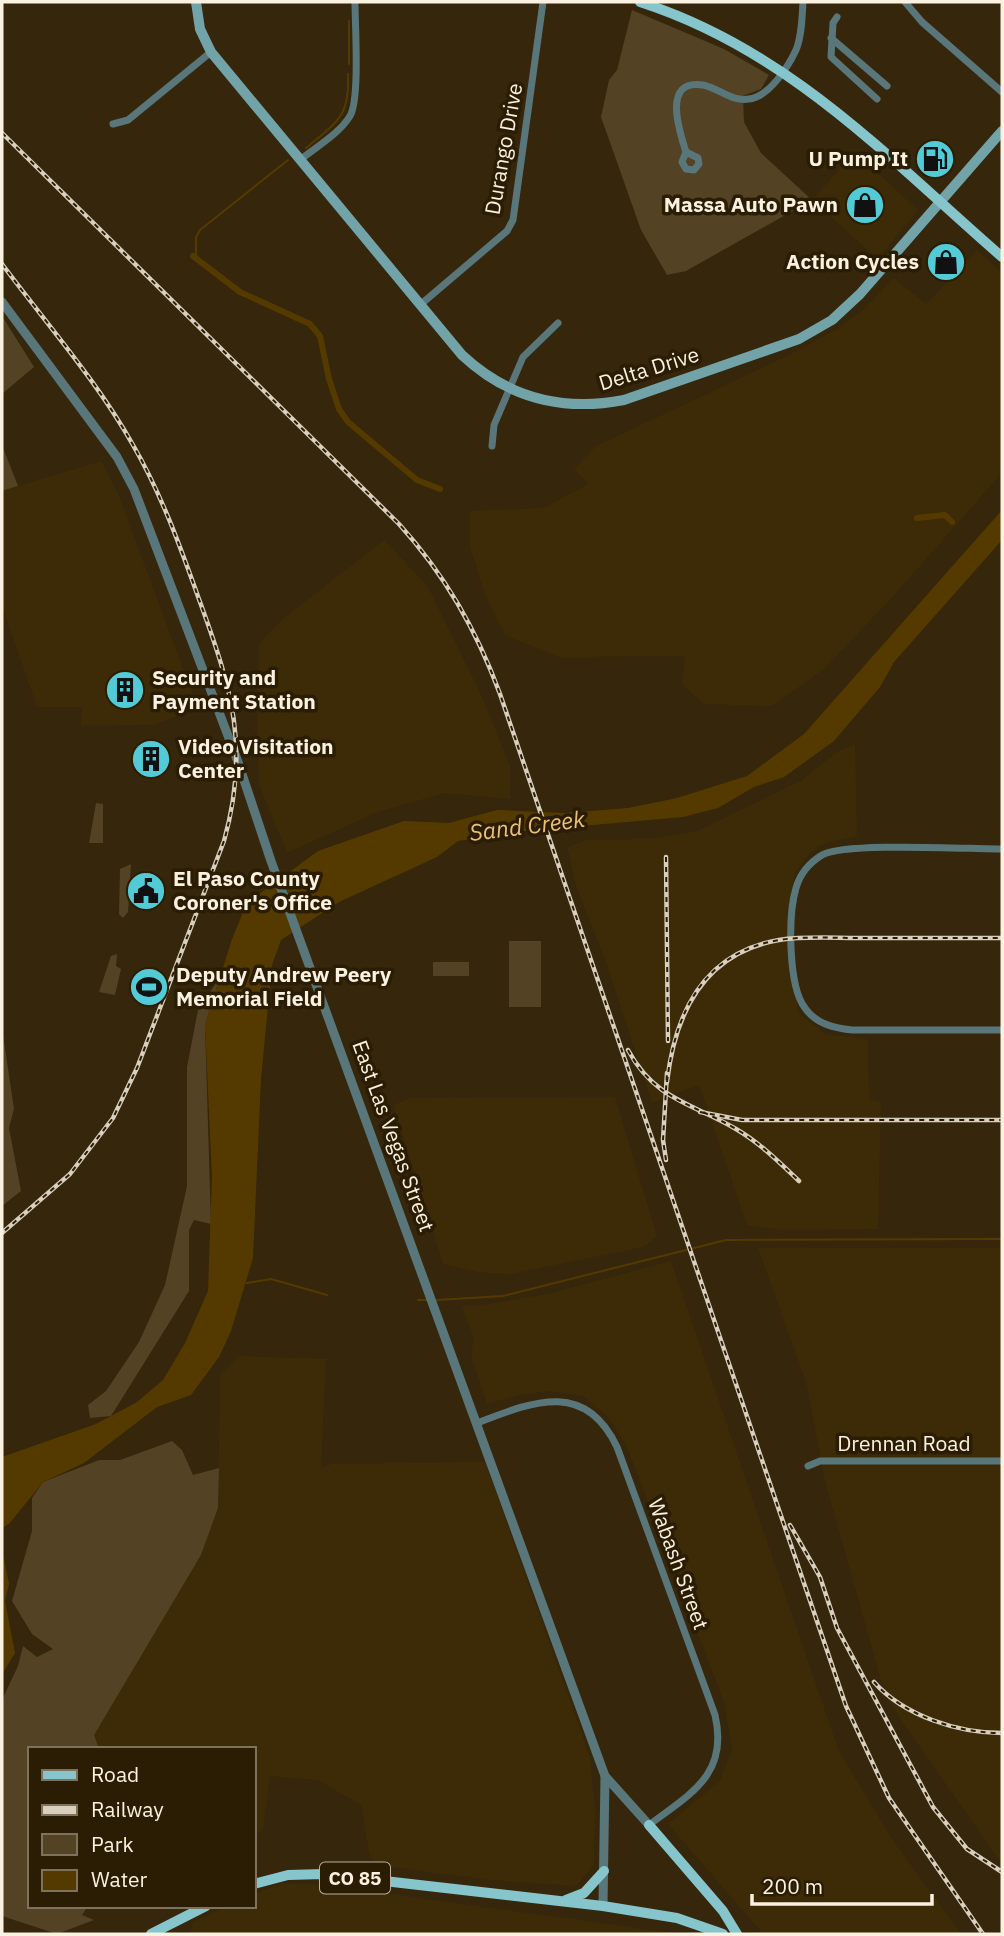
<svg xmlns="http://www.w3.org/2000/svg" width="1004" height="1936" viewBox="0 0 1004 1936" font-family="'IBM Plex Sans',sans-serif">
<rect width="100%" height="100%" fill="#35260c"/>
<!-- built -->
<g fill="#3d2b07">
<path d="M 855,152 L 918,210 L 878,259 L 812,200 Z"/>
<path d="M 977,250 L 1002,273 L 1002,473 L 889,601 L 824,669 L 772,706 L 704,704 L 682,685 L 685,656 L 559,657 L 506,636 L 486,597 L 470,547 L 470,511 L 543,508 L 588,484 L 574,469 L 596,446 L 793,353 L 835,330 L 863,310 L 894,278 L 926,304 Z"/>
<path d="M 101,461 L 118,493 L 198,709 L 153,725 L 81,726 L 82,707 L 37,707 L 2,606 L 2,491 Z"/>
<path d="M 384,540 L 427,585 L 479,690 L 510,765 L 510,799 L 445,793 L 378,812 L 287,853 L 259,785 L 257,736 L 259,643 L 285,617 Z"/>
<path d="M 855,744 L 857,836 L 826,843 L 810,853 L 795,873 L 788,913 L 798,1013 L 826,1034 L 868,1039 L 869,1099 L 881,1102 L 878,1229 L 778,1230 L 747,1225 L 699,1085 L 652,1103 L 608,968 L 576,886 L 567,847 L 586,840 L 650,839 L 697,831 L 802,780 L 838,751 Z"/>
<path d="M 615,1097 L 657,1236 L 644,1247 L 510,1274 L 477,1272 L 443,1264 L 393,1105 L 410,1098 Z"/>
<path d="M 758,1248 L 1002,1248 L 1002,1864 L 898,1716 L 881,1681 L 825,1481 L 806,1382 Z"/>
<path d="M 671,1261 L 839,1751 L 892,1839 L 961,1934 L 763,1934 L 668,1824 L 720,1781 L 732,1748 L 724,1702 L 627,1447 L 609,1418 L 583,1396 L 548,1391 L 523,1394 L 487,1404 L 471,1356 L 474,1338 L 461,1305 L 475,1306 L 547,1294 Z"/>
<path d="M 239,1356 L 326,1359 L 321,1468 L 331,1464 L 485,1462 L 590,1757 L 595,1809 L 594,1865 L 576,1886 L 491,1880 L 375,1865 L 369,1853 L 361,1805 L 318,1780 L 270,1776 L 263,1830 L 254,1835 L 254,1749 L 99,1749 L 93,1735 L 201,1555 L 218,1508 L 220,1375 Z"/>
<path d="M 283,1883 L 326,1885 L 680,1934 L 190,1934 L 193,1922 L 227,1906 L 254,1906 L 254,1894 Z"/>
</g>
<!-- green -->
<g fill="#534224">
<path d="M 632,10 L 724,49 L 769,75 L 761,89 L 743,96 L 744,122 L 761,153 L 812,200 L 686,271 L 667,275 L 641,230 L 601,117 L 609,80 L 617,70 Z"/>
<path d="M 2,316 L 34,367 L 2,394 Z"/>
<path d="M 2,445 L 18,486 L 2,491 Z"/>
<path d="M 96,803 L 103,804 L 103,843 L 89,843 Z"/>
<path d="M 131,864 L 128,912 L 123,918 L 119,914 L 120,869 Z"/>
<rect x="509" y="941" width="32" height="66"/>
<path d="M 117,954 L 116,966 L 121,969 L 115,995 L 99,992 L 111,956 Z"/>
<rect x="433" y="962" width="36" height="14"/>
<path d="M 220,977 L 205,1025 L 211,1224 L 194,1220 L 189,1230 L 189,1291 L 111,1416 L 90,1418 L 88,1405 L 106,1391 L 139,1342 L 165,1285 L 187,1186 L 187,1067 L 198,1010 Z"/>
<path d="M 2,1028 L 14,1109 L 9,1128 L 21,1191 L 2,1206 Z"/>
<path d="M 172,1441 L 182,1450 L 193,1475 L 219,1468 L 218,1508 L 201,1555 L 94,1735 L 99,1749 L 30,1749 L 30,1906 L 88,1906 L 82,1915 L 94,1920 L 57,1934 L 2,1916 L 2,1700 L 18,1666 L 23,1646 L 37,1657 L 53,1649 L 32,1634 L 12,1601 L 32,1531 L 32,1498 L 43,1482 L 99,1460 L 120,1460 Z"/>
</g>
<!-- water -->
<g fill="#553a00">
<path d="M 1002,510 L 1002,540 L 894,662 L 880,687 L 834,741 L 784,777 L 754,787 L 718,808 L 683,817 L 525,831 L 458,841 L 437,857 L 339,902 L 281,940 L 272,965 L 261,1079 L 253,1258 L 231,1331 L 219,1357 L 191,1395 L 157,1407 L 84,1463 L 43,1482 L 9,1524 L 2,1528 L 2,1457 L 96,1424 L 137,1402 L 163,1380 L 185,1343 L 208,1291 L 212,1177 L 205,1025 L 232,939 L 247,903 L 318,851 L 404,821 L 449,823 L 497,810 L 565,813 L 628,808 L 677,798 L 747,776 L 804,734 Z"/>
<path d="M 2,1549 L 9,1584 L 5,1601 L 15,1653 L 2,1674 Z"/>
</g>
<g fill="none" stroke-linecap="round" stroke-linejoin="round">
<!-- stream -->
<g stroke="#553a00" stroke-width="2">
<path d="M 349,21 L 349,64"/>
<path d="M 306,148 C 337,122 350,117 348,74"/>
<path d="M 196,259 L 196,237 L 200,230 L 288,160"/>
<path d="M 247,1283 L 271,1279 L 327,1295"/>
<path d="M 418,1300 L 428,1300"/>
<path d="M 437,1300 L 503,1296 L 726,1240 L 1002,1239"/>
</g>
<!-- canal -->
<g stroke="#553a00" stroke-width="6">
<path d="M 193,256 L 240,292 L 310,324 L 320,336 L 329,379 L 339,409 L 348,422 L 417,480 L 440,489"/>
<path d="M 917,518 L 945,515 L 952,522"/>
</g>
<!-- minor -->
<g stroke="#59777a" stroke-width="7">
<path d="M 905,2 L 922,22 L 1002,92"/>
<path d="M 837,17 L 833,23 L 831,57 L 877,99"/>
<path d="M 831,38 L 887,86"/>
<path d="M 113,124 L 128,120 L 211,52"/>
<path d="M 686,152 L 682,162 L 686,169 L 694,170 L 699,164 L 698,158 L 686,152 C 680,133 661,78 703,85 C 719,88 731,102 749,99 C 769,97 788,67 796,50 C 802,35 802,17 803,2"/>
<path d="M 300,160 C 316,147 339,134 350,116 C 360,99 355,25 355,2"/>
<path d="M 420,305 L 507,231 L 513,220 L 543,2"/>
<path d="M 492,446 L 494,425 L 523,357 L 558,323"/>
<path d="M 1002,849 C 968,849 845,842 822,855 C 809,863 800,874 796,888 C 788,915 788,986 805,1008 C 816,1024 834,1028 852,1030 L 1002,1030"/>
<path d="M 477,1423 C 532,1402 585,1379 617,1447 L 715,1715 C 729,1775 690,1794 649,1825"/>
<path d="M 808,1466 L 820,1461 L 1002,1461"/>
</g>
<!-- tertiary -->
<g stroke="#59777a" stroke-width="9">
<path d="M 2,302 L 117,457 L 134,489 L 238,762 L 271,861 L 605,1776 L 649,1825"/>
<path d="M 603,1906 L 605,1776"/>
</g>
<!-- secondary -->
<path stroke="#72a3a8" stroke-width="10" d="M 196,2 L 200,29 L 211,52 L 462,355 C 508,398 562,412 624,400 L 799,339 L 832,320 L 860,294 L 1002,131"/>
<!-- primary -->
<g stroke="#85c5cb" stroke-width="10">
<path d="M 640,2 C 789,50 887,157 1002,257"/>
<path d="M 649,1825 L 723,1911 L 737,1934"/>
<path d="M 254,1884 L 288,1875 L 323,1874 L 603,1906 L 677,1918 L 723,1934"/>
<path d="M 566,1900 L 584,1893 L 604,1871"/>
<path d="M 151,1934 L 206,1906"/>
</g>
<!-- rail casing -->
<g stroke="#d9cfbe" stroke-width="4.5">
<g id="rail">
<path d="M 2,133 L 399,524 C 445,575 476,629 500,694 L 846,1706 L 889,1798 L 983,1934"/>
<path d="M 2,264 C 46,323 97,381 133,445 C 162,495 181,549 200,602 C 232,690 250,748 224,841 L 137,1068 L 113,1118 L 70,1174 L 2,1233"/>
<path d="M 666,857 L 668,1041"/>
<path d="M 628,1050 C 655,1100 692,1103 736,1129 C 760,1143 779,1162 799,1181"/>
<path d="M 667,1082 C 675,1013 703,953 779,940 C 805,936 832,938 859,938 C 906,938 954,938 1002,938"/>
<path d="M 700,1112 L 742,1120 L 1002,1120"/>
<path d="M 666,1160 L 663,1140 L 667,1073"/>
<path d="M 790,1525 L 820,1577 L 837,1628 L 933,1807 L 967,1849 L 1002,1872"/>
<path d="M 874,1682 C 904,1716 958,1733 1002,1733"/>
</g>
</g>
<!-- rail -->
<use href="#rail" stroke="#2b1d03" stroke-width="2" stroke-dasharray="5" stroke-linecap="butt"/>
</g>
<!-- icons -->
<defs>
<g id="fuel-disc" transform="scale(2.0125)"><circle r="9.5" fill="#52cbd7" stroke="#2b1d03"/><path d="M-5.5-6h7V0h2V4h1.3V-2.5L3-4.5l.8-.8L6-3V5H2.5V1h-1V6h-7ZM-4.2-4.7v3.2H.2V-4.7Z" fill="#111"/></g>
<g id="shop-disc" transform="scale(2.0125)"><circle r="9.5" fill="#52cbd7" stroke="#2b1d03"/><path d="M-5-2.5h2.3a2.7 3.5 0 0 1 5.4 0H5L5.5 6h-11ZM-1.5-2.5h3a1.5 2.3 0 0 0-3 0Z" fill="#111"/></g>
<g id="building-disc" transform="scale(2.0125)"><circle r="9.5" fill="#52cbd7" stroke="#2b1d03"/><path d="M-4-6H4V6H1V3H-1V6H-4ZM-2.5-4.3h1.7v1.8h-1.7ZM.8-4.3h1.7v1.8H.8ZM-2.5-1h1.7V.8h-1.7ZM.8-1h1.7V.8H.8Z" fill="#111"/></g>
<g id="civic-disc" transform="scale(2.0125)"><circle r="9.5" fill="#52cbd7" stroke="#2b1d03"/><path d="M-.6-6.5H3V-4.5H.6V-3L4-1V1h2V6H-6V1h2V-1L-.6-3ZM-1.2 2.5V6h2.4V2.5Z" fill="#111"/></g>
<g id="stadium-disc" transform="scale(2.0125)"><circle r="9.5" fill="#52cbd7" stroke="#2b1d03"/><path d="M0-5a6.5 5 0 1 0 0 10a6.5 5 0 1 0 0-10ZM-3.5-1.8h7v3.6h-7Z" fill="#111"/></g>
</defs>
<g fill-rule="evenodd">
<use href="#fuel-disc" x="935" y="159"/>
<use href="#shop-disc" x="865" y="205"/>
<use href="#shop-disc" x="946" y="262"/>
<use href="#building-disc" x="125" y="690"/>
<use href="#building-disc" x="151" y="759"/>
<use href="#civic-disc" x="146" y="891"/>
<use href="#stadium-disc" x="149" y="987"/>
</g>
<g text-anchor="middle" stroke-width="7" stroke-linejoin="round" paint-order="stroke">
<!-- shield labels -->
<rect fill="#2b1d03" stroke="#bcb19e" stroke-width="2" x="320" y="1862.5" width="70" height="31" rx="5"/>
<g font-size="19" font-weight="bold" fill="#faf1e1">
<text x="355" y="1885">CO 85</text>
</g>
<!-- street labels -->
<g font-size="21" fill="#faf1e1" stroke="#2b1d03">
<text transform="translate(504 149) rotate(-80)" y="7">Durango Drive</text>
<text transform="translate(649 369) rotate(-17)" y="7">Delta Drive</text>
<text transform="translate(393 1136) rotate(70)" y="7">East Las Vegas Street</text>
<text x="904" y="1451">Drennan Road</text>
<text transform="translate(678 1564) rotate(70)" y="7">Wabash Street</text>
</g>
<!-- poi labels -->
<g font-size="21" font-weight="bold" fill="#faf1e1" stroke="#2b1d03" text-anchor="start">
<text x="908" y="166" text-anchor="end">U Pump It</text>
<text x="838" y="212" text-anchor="end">Massa Auto Pawn</text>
<text x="919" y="269" text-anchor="end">Action Cycles</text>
<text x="152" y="685">Security and<tspan x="152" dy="24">Payment Station</tspan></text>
<text x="178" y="754">Video Visitation<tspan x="178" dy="24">Center</tspan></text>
<text x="173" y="886">El Paso County<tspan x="173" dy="24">Coroner's Office</tspan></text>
<text x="176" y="982">Deputy Andrew Peery<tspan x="176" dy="24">Memorial Field</tspan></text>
</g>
<!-- water labels -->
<g font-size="23" font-style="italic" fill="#edc175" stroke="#2b1d03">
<text transform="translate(527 826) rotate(-7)" y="8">Sand Creek</text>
</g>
</g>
<!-- border -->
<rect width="1004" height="1936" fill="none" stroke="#faf1e1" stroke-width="7"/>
<!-- legend -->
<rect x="28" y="1747" width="228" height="161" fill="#2b1d03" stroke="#7e725c" stroke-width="2"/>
<rect x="42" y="1770" width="35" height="10" fill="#85c5cb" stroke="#7e725c" stroke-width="2"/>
<text x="91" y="1782" font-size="21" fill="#faf1e1">Road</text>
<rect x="42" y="1805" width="35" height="10" fill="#d9cfbe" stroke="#7e725c" stroke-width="2"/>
<text x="91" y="1817" font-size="21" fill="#faf1e1">Railway</text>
<rect x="42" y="1834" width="35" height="21" fill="#534224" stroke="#7e725c" stroke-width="2"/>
<text x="91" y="1852" font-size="21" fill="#faf1e1">Park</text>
<rect x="42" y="1870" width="35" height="21" fill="#553a00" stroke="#7e725c" stroke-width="2"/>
<text x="91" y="1887" font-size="21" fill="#faf1e1">Water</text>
<!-- scale -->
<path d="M752 1894v10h180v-10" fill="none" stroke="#faf1e1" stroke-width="3.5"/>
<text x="762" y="1894" font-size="21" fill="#faf1e1" stroke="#2b1d03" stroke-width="5" paint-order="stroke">200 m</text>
</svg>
